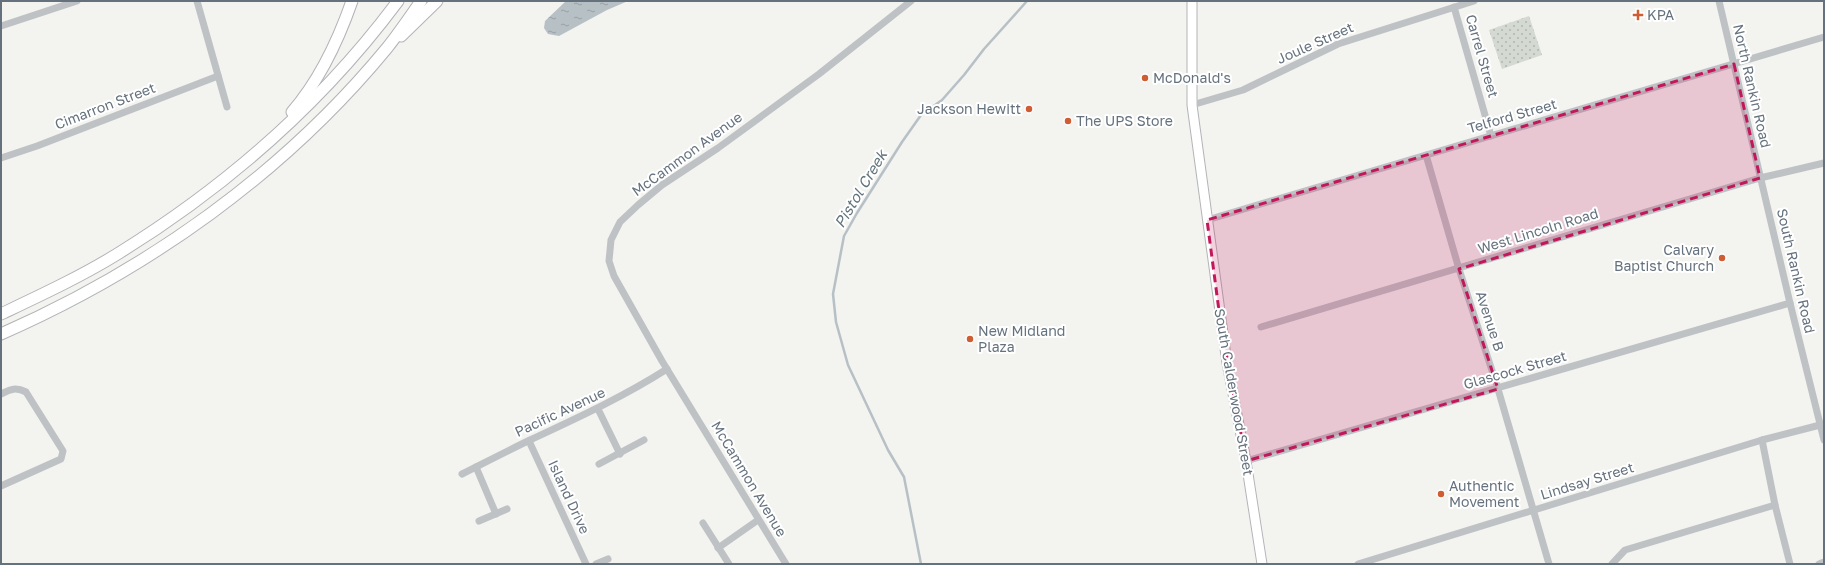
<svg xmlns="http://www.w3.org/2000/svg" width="1825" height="565" viewBox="0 0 1825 565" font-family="'Golos Text',sans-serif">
<defs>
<pattern id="grass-dots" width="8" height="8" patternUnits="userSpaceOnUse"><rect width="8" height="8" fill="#d4dad1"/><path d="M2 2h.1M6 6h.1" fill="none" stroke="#b0b5af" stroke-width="1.8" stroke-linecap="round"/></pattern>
<pattern id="water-ripples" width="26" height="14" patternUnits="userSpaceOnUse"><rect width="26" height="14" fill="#b7c0c5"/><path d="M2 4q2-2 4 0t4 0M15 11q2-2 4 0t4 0" fill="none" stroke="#98a0a5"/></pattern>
</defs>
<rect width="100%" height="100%" fill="#f3f3f0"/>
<!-- grass -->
<path fill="url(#grass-dots)" d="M 1529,16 L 1542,55 L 1502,69 L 1489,30 Z"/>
<!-- water -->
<path fill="url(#water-ripples)" d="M 566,1 L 628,1 L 607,10 L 559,36 L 548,34 L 544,28 L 545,21 Z"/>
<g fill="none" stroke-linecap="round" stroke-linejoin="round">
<!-- stream -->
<path stroke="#b7c0c5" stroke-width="2.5" d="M 921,564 L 904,477 L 888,450 L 848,365 L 836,322 L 833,294 L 844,236 L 857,213 L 902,142 L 921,115 L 942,100 L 964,75 L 984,49 L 1027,1"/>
<!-- major casing -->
<g stroke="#b2b5b8" stroke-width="11">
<path id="major" d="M 1192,1 L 1192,105 L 1227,363 L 1246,461 L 1262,564"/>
</g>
<!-- highway casing -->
<g stroke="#b1b4b7" stroke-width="13">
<g id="highway">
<path d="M 401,36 L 437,1"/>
<path d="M 292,112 C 320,80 338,41 352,1"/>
<path d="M 1,314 C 41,295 82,276 119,253 C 227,186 322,103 398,1"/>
<path d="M 1,334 C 149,269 284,173 387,48 C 399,33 410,17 421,1"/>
</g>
</g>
<!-- minor -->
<g stroke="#bfc2c5" stroke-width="7">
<path d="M 197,1 L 227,107"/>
<path d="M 1719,1 L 1790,303 L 1824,440"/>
<path d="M 1454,7 L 1491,136"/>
<path d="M 1,26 L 77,1"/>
<path d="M 1192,105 L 1243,90 L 1338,44 L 1474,1"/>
<path d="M 1426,155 L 1459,269 L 1498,389 L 1549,564"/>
<path d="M 1,158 L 37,146 L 218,76"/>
<path d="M 1207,220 L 1824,37"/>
<path d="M 1261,327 L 1760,178 L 1824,163"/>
<path d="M 1,394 C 11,389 16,387 26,392 L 63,451 L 61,459 L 1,486"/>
<path d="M 598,409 L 620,454"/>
<path d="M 1762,440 L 1775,505 L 1790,564"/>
<path d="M 529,441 L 586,564"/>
<path d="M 1246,461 L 1790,303"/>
<path d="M 599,464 L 644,440"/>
<path d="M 476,467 L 496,514"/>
<path d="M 462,474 C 484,463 507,451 530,440 C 577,418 623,397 667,369"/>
<path d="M 479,521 L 507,509"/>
<path d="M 703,523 L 729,564"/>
<path d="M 718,548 L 758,520"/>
<path d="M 596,564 L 608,559"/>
<path d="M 786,564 L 662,361 L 614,276 L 609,261 L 611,240 L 620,222 L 638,205 L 662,185 L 718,148 L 819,74 L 911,1"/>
<path d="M 1358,564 L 1762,440 L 1824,424"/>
<path d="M 1612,564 L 1625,550 L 1775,505"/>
<path d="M 1819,564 L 1824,562"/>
</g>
<!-- major -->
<use href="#major" stroke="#fff" stroke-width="9"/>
<!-- highway -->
<use href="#highway" stroke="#fff" stroke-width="11"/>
</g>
<!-- marked area -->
<path fill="#c2185b" fill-opacity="0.2" stroke="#c2185b" stroke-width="3" stroke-dasharray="8 5" stroke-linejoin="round" d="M 1734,64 L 1760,178 L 1459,269 L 1498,389 L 1246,461 L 1221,326 L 1207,220 Z"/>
<!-- markers -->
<g fill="#cf5d34" stroke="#fff" stroke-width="1.5">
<path d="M1636 9h4v4h4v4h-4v4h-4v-4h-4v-4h4z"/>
<circle cx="1145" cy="78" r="4"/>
<circle cx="1029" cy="109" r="4"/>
<circle cx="1068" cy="121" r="4"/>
<circle cx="1722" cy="258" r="4"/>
<circle cx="970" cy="339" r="4"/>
<circle cx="1441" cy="494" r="4"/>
</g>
<g text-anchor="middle" stroke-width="4" stroke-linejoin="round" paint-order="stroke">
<!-- poi labels -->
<g font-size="14" fill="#65727e" stroke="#fff" text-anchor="start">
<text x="1647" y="20">KPA</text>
<text x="1153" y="83">McDonald's</text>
<text x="1021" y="114" text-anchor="end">Jackson Hewitt</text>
<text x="1076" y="126">The UPS Store</text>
<text x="1714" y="255" text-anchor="end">Calvary<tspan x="1714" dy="16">Baptist Church</tspan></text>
<text x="978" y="336">New Midland<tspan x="978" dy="16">Plaza</tspan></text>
<text x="1449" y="491">Authentic<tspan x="1449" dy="16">Movement</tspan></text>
</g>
<!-- street labels -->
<g font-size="14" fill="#65727e" stroke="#fff">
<text transform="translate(1315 43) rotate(-24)" y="5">Joule Street</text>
<text transform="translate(1482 56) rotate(74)" y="5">Carrel Street</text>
<text transform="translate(1752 86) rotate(77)" y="5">North Rankin Road</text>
<text transform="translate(105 106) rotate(-21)" y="5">Cimarron Street</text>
<text transform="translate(1512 116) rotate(-16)" y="5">Telford Street</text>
<text transform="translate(687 154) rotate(-36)" y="5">McCammon Avenue</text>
<text transform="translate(1538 231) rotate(-17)" y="5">West Lincoln Road</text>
<text transform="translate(1796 271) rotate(77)" y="5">South Rankin Road</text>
<text transform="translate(1490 321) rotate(72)" y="5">Avenue B</text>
<text transform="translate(1515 370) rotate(-16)" y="5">Glascock Street</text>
<text transform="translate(1234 392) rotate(80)" y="5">South Calderwood Street</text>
<text transform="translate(560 412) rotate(-25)" y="5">Pacific Avenue</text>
<text transform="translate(749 479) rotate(59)" y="5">McCammon Avenue</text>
<text transform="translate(1587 481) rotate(-17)" y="5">Lindsay Street</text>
<text transform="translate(569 497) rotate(65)" y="5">Island Drive</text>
</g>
<!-- water labels -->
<g font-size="15" font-style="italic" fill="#61737b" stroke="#fff">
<text transform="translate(861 189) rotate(-59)" y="5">Pistol Creek</text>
</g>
</g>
<!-- border -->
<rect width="1825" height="565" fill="none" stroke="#65727e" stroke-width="4"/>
</svg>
